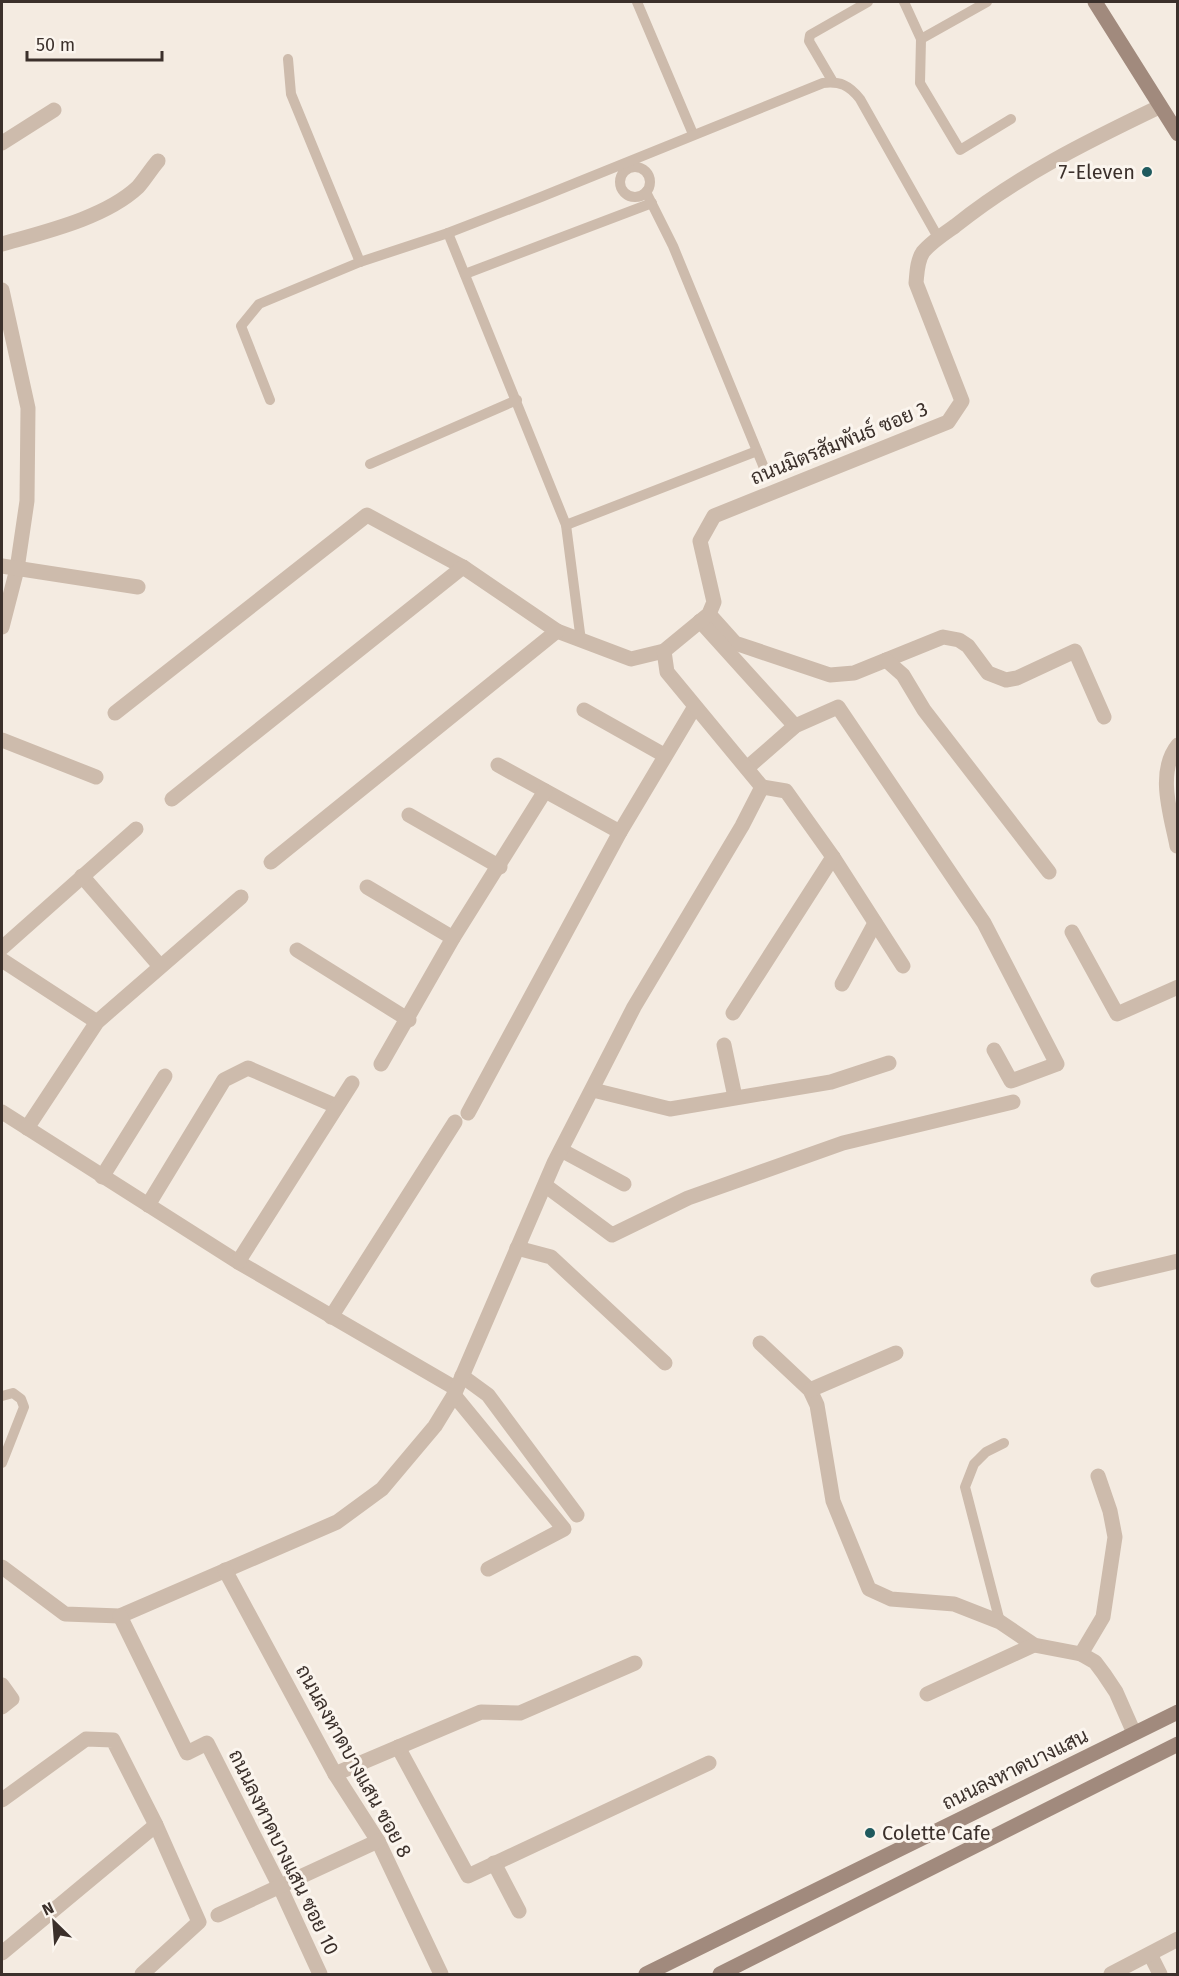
<svg xmlns="http://www.w3.org/2000/svg" width="1179" height="1976" viewBox="0 0 1179 1976" font-family="'Fira Sans',Sarabun,sans-serif">
<rect width="100%" height="100%" fill="#f4ebe1"/>
<g fill="none" stroke-linecap="round" stroke-linejoin="round">
<!-- lane -->
<g stroke="#cdbbac" stroke-width="10">
<path d="M 637,2 L 693,134"/>
<path d="M 904,2 L 921,39 L 920,83 L 960,150 L 1011,119"/>
<path d="M 921,39 L 987,2"/>
<path d="M 288,59 L 291,94 L 360,262"/>
<path d="M 833,82 L 809,41 L 810,35 L 868,2"/>
<circle cx="635" cy="182" r="15"/>
<path d="M 646,192 L 673,246 L 767,475"/>
<path d="M 448,233 L 566,525 L 581,641"/>
<path d="M 465,274 L 652,203"/>
<path d="M 270,400 L 241,326 L 259,304 L 360,262 L 448,233 L 541,197 L 823,83 C 840,81 849,85 860,99 L 939,239"/>
<path d="M 370,464 L 517,400"/>
<path d="M 566,525 L 757,451"/>
<path d="M 2,1396 L 13,1393 L 21,1399 L 24,1407 L 2,1463"/>
<path d="M 1000,1622 L 965,1487 L 974,1464 L 986,1452 L 1004,1443"/>
</g>
<!-- street -->
<g stroke="#cdbbac" stroke-width="15">
<path d="M 2,143 L 54,110"/>
<path d="M 2,244 C 44,232 105,218 138,187 C 145,179 151,169 158,161"/>
<path d="M 2,290 L 28,408 L 27,501 L 17,569 L 2,627"/>
<path d="M 2,566 L 138,587"/>
<path d="M 709,614 L 735,643 L 830,675 L 854,673 L 943,637 L 959,640 L 968,646 L 988,673 L 1006,680 L 1017,678 L 1075,651 L 1104,717"/>
<path d="M 700,621 L 795,726"/>
<path d="M 886,660 L 903,675 L 924,710 L 1049,872"/>
<path d="M 584,710 L 664,755"/>
<path d="M 115,713 L 367,515 L 463,567 L 557,631 L 631,659 L 664,651 L 709,614 L 714,602 L 700,541 L 714,516 L 948,422 L 962,401 L 916,283 C 917,273 917,261 923,252 C 931,242 945,233 955,226 C 1017,176 1088,141 1159,107"/>
<path d="M 2,740 L 96,777"/>
<path d="M 498,765 L 620,832"/>
<path d="M 747,768 L 795,726 L 838,707 L 984,923 L 1057,1064 L 1011,1081 L 994,1050"/>
<path d="M 762,787 L 786,791 L 833,857 L 903,966"/>
<path d="M 172,799 L 463,567"/>
<path d="M 409,815 L 500,867"/>
<path d="M 1177,846 C 1171,815 1156,772 1178,745"/>
<path d="M 271,862 L 557,631"/>
<path d="M 82,876 L 159,965"/>
<path d="M 367,887 L 453,938"/>
<path d="M 1072,932 L 1117,1014 L 1178,987"/>
<path d="M 2,948 L 136,829"/>
<path d="M 297,950 L 409,1020"/>
<path d="M 2,960 L 97,1022"/>
<path d="M 842,984 L 875,923"/>
<path d="M 733,1013 L 833,857"/>
<path d="M 724,1045 L 735,1097"/>
<path d="M 381,1064 L 453,938 L 545,791"/>
<path d="M 593,1090 L 670,1109 L 831,1082 L 889,1063"/>
<path d="M 2,1112 L 238,1262 L 455,1388"/>
<path d="M 468,1113 L 620,832 L 694,708"/>
<path d="M 27,1128 L 97,1022 L 241,897"/>
<path d="M 561,1150 L 624,1184"/>
<path d="M 102,1177 L 165,1076"/>
<path d="M 546,1186 L 612,1235 L 688,1198 L 843,1143 L 1013,1102"/>
<path d="M 148,1205 L 224,1080 L 248,1068 L 336,1106"/>
<path d="M 517,1248 L 551,1257 L 665,1363"/>
<path d="M 238,1262 L 352,1083"/>
<path d="M 1098,1280 L 1178,1261"/>
<path d="M 331,1317 L 455,1122"/>
<path d="M 760,1343 L 810,1390 L 817,1405 L 833,1501 L 869,1589 L 891,1599 L 954,1604 L 1000,1622 L 1034,1645 L 1081,1654 L 1095,1662 L 1104,1674 L 1116,1692 L 1134,1733"/>
<path d="M 462,1376 L 488,1395 L 577,1515"/>
<path d="M 810,1390 L 896,1353"/>
<path d="M 454,1395 L 564,1529 L 488,1569"/>
<path d="M 2,1567 L 65,1614 L 120,1616 L 337,1522 L 382,1489 L 435,1426 L 454,1395 L 554,1163 L 634,1007 L 742,826 L 762,787 L 667,672 L 664,651"/>
<path d="M 225,1570 L 335,1774 L 378,1841 L 441,1974"/>
<path d="M 120,1616 L 187,1753 L 207,1743 L 280,1887 L 320,1974"/>
<path d="M 1081,1654 L 1103,1617 L 1115,1537 L 1110,1511 L 1098,1476"/>
<path d="M 2,1685 L 12,1699 L 2,1707"/>
<path d="M 927,1694 L 1034,1645"/>
<path d="M 398,1747 L 468,1876 L 709,1763"/>
<path d="M 335,1774 L 481,1712 L 520,1713 L 635,1663"/>
<path d="M 2,1800 L 86,1739 L 113,1740 L 156,1825 L 199,1922 L 142,1974"/>
<path d="M 494,1863 L 519,1911"/>
<path d="M 218,1915 L 378,1841"/>
<path d="M 2,1953 L 156,1825"/>
<path d="M 1150,1954 L 1160,1974"/>
<path d="M 1111,1974 L 1178,1939"/>
</g>
<!-- secondary -->
<g stroke="#a18a7d" stroke-width="15">
<path d="M 1095,2 L 1178,134"/>
<path d="M 646,1974 L 1178,1712"/>
<path d="M 720,1974 L 1178,1744"/>
</g>
</g>
<!-- markers -->
<g fill="#1f5a5e" stroke="#fbf5ee" stroke-width="2">
<circle cx="1147" cy="172" r="6"/>
<circle cx="870" cy="1833" r="6"/>
</g>
<g text-anchor="middle" stroke-width="6" stroke-linejoin="round" paint-order="stroke">
<!-- poi labels -->
<g font-size="20" fill="#3b302b" stroke="#fbf5ee" text-anchor="end">
<text x="1135" y="179">7-Eleven</text>
<text x="882" y="1840" text-anchor="start">Colette Cafe</text>
</g>
<!-- street labels -->
<g font-size="20" fill="#3b302b" stroke="#fbf5ee">
<text transform="translate(839 443) rotate(-22)" y="7">ถนนมิตรสัมพันธ์ ซอย 3</text>
<text transform="translate(354 1761) rotate(61)" y="7">ถนนลงหาดบางแสน ซอย 8</text>
<text transform="translate(1015 1769) rotate(-26)" y="7">ถนนลงหาดบางแสน</text>
<text transform="translate(284 1852) rotate(64)" y="7">ถนนลงหาดบางแสน ซอย 10</text>
</g>
</g>
<!-- border -->
<rect width="1179" height="1976" fill="none" stroke="#3b302b" stroke-width="6"/>
<!-- north arrow -->
<g transform="translate(54 1922) rotate(335)" stroke="#fbf5ee" stroke-width="4.5" paint-order="stroke">
<path d="M0-4.5L10 22L0 15L-10 22Z" fill="#3b302b"/>
<text y="-9" font-size="16" font-weight="bold" text-anchor="middle" fill="#3b302b">N</text>
</g>
<!-- scale -->
<path d="M27 51v9h135v-9" fill="none" stroke="#3b302b" stroke-width="3"/>
<text x="36" y="51" font-size="18" fill="#3b302b" stroke="#fbf5ee" stroke-width="4.5" paint-order="stroke">50 m</text>
</svg>
